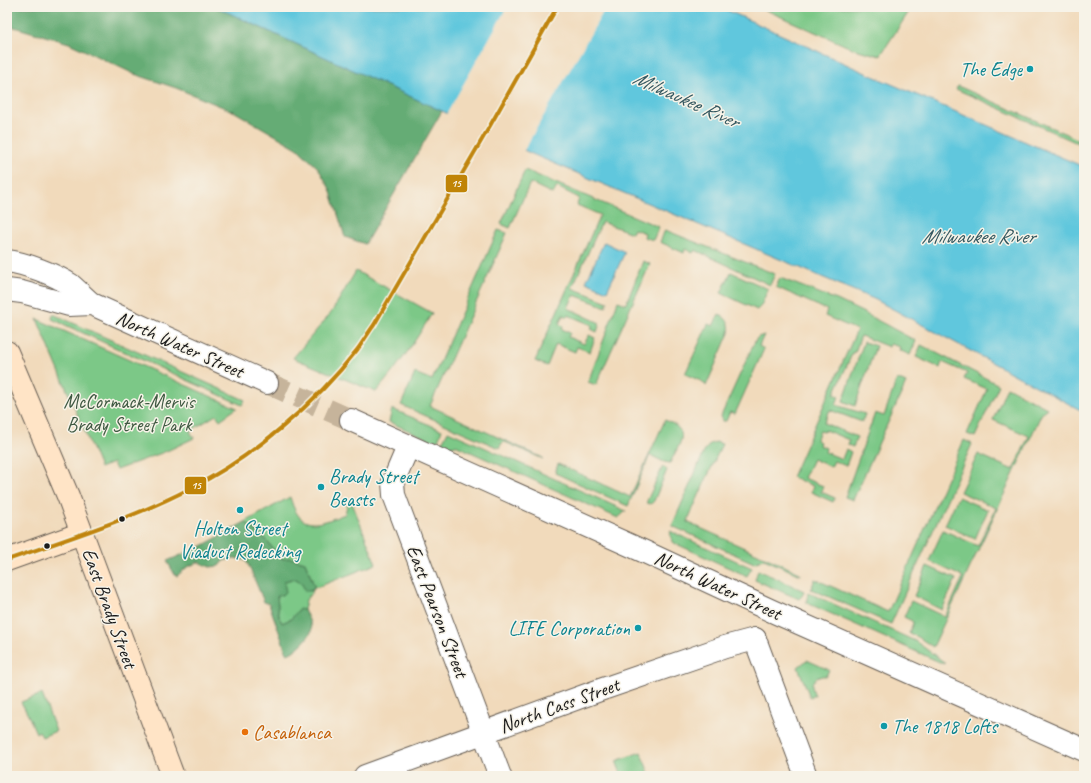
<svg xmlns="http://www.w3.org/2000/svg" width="1091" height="783" viewBox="0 0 1091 783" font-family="Caveat,sans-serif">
<rect width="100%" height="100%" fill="#f7f3e8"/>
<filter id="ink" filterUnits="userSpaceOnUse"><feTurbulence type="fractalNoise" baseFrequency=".025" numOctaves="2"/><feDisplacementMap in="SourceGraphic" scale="8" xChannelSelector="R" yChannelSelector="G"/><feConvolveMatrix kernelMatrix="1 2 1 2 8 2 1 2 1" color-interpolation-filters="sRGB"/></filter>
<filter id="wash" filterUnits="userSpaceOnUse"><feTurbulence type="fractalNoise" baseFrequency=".012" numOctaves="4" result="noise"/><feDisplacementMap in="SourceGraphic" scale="16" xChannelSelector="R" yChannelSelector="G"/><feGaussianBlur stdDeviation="0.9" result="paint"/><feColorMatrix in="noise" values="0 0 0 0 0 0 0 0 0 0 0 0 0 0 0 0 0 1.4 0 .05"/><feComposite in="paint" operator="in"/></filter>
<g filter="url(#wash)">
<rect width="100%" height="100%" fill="#f1dabb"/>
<!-- green -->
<g fill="#7cc887" stroke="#4c7252">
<path d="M 759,7 L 912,7 L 880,56 L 851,48 Z"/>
<path d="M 958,86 L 1084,142 L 1084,146 L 956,89 Z"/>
<path d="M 525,170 L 659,227 L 653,240 L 644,237 L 645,233 L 634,229 L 632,233 L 602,222 L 572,288 L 608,302 L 606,307 L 574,295 L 568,308 L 600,323 L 597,332 L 591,329 L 592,325 L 568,315 L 567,317 L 563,315 L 559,324 L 563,326 L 562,329 L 570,333 L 568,337 L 584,344 L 589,335 L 595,338 L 590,352 L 577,347 L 575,352 L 556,344 L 547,366 L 535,361 L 600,215 L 577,205 L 579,198 L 557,187 L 553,194 L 530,183 L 510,228 L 501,224 Z"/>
<path d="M 498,230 L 507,233 L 430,406 L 543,458 L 543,459 L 505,442 L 502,443 L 499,448 L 401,405 L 415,373 L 432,380 Z"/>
<path d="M 665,230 L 775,274 L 770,285 L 695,250 L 693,253 L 685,249 L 684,253 L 660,242 Z"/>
<path d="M 643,261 L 650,264 L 596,385 L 588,382 L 618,301 L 626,304 Z"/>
<path d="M 356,271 L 432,313 C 415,342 398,367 376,392 L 293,358 L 331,313 Z"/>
<path d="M 731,272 L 768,289 L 761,306 L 757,310 L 721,293 Z"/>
<path d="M 780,278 L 837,300 L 864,313 L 916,341 L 910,355 L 899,350 L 900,347 L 890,344 L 889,347 L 861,336 L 855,352 L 853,352 L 834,394 L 839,396 L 836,405 L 865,414 L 862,422 L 830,410 L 824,423 L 857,437 L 853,447 L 848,445 L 849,440 L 825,430 L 824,432 L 820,431 L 816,440 L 820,442 L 819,445 L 826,448 L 825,452 L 842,459 L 846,449 L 851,452 L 846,466 L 834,461 L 831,467 L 813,459 L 804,478 L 823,486 L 821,492 L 835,498 L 833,502 L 811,492 L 813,486 L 792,477 L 857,330 L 825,316 L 827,310 L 776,287 Z"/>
<path d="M 53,314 L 245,400 L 242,405 L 52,319 Z"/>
<path d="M 719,314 C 727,319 731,323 729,333 L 706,386 L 703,382 L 685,374 L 708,324 L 713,326 Z"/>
<path d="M 37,319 L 237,408 L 220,420 L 216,415 L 190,431 L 194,438 L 167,451 L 116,470 L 113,463 L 100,468 Z"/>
<path d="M 764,335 L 759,346 L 764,349 L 735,414 L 730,412 L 726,421 L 723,421 L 721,416 L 755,341 L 758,337 Z"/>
<path d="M 864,342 L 876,346 L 855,406 L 843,401 Z"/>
<path d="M 921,345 L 999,385 L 975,437 L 967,434 L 987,389 L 964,379 L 967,373 L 942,362 L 940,368 L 916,357 Z"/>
<path d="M 897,379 L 906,383 L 853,500 L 845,497 L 875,413 L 884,416 Z"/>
<path d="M 1007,387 L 1047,408 L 1041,415 L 933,647 L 918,637 L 909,633 L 913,623 L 912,621 L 904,617 L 911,601 L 945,617 L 963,577 L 929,561 L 943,530 L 978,546 L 996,508 L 960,492 L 978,454 L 1013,470 L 1029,436 L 993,420 Z"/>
<path d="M 392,409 L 442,430 L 438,440 L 435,442 L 389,422 Z"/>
<path d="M 665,420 C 692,431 680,442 670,463 L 664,462 L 650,455 L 628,506 L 555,473 L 558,464 L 630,497 Z"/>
<path d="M 448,431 L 626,511 L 618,518 L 455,445 L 447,448 L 444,446 L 442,443 Z"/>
<path d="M 964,440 L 972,444 L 891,624 L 811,589 L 815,579 L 888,612 Z"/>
<path d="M 716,442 L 722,444 L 687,522 L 800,573 L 800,575 L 764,559 L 754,563 L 672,526 L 704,452 L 710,444 Z"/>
<path d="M 663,466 L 667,470 L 654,501 L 651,504 L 646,503 Z"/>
<path d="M 290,497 C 292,503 294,510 298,515 C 309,531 331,519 345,514 L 348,501 L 351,500 L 376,564 L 315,588 L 305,562 L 290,558 L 283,559 L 278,557 C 268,540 261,533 245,522 Z"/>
<path d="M 958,497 L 988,510 L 975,539 L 945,525 Z"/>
<path d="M 670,531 L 752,568 L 747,576 L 672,542 Z"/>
<path d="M 927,566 L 956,579 L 942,610 L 914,596 Z"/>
<path d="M 758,570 L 804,591 L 802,596 L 799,599 L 755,580 Z"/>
<path d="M 296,579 L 302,583 L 310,591 L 314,589 L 306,600 L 304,610 L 299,610 L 291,619 L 282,623 L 279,617 L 277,596 L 284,594 L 284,582 L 288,580 Z"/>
<path d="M 809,593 L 915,641 L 944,662 L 944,664 L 807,603 L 807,598 Z"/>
<path d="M 807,660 L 829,670 L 826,676 C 821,675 811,679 812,686 C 812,689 814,693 815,695 L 810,697 L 798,667 Z"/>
<path d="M 42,694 L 56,731 L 42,737 L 39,731 L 36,733 L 28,715 L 21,702 Z"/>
<path d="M 641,752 L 650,776 L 622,776 L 616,761 Z"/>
</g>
<!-- forest -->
<g fill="#65ac74" stroke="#406448">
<path d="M 7,7 L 216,7 L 442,111 L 365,244 L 345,237 L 330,189 L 318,168 L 297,148 L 235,112 L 176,88 L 134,74 L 69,43 L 7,25 Z"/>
<path d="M 245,522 C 261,533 268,540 278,557 L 283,559 L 290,558 L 305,562 L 315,588 L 310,591 L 305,591 C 301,579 295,576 284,582 L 286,592 L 284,594 L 277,596 L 279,617 L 282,623 L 291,619 L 299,609 L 304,610 C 307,616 313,626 311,632 C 308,639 294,653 287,654 L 269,604 L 264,602 L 248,564 L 245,560 L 234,558 L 223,561 L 219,566 L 210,567 L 198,562 L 186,568 L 177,576 L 175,575 L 167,561 L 200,547 Z"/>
</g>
<!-- water -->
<g fill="#60c7dd" stroke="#3e727c">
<path d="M 216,7 L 720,7 L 868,74 L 1084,167 L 1084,412 L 876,300 L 532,154 L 442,111 Z"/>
<path d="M 604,242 L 625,252 L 607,291 L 586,282 Z"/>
</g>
<!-- pier -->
<path fill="#f1dabb" d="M 507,7 L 606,7 L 523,152 L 446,115 Z"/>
</g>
<g filter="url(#ink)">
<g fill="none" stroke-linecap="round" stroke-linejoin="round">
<!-- minor-tunnel -->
<path stroke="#c6b49b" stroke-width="22" stroke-dasharray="22 11" stroke-linecap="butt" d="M 267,383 L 351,420"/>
<!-- minor casing -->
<g stroke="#675e54" stroke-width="24">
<g id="minor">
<path d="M 7,261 C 25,263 56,275 71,285 C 78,291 85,298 92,304 L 267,383"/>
<path d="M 7,290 L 22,292 L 69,305 L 92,304"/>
<path d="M 351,420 L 645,552 L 772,611 L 1084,750"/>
<path d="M 408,447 L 393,482 L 394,495 L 500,776"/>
<path d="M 755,639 L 806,776"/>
<path d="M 365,776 L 600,690 L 725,647 L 755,639"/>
</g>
</g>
<!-- secondary casing -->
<g stroke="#675e54" stroke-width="24">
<g id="secondary">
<path d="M 7,352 L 68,496 L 173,776"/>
<path d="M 7,560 L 82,533"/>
</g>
</g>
<!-- minor -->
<use href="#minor" stroke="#fff" stroke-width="22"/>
<!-- secondary -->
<use href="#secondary" stroke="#ffe4c6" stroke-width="22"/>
<!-- bus-1 casing -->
<g stroke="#f7f3e8" stroke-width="7">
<path id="bus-1" d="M 7,560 C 70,538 134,518 193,487 C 253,457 316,403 357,350 C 363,342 368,333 374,325 L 487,131 L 557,7"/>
</g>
<!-- bus-1 -->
<use href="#bus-1" stroke="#c08407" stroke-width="4"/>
</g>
</g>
<!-- markers -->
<g fill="#0f9aa8" stroke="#f7f3e8" stroke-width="1.5">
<circle cx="1030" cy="69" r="4"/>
<circle cx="321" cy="487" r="4"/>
<circle cx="240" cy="510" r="4"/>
<circle cx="638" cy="628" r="4"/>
<circle cx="884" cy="726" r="4"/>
</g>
<g fill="#1c1c1c" stroke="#f7f3e8" stroke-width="1.5">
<circle cx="122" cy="519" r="3.5"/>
<circle cx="47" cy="546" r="3.5"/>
</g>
<circle fill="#e8710a" stroke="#f7f3e8" stroke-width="1.5" cx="245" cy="732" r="4"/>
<g text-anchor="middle" stroke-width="3" stroke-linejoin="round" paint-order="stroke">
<!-- culture labels -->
<g font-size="20" fill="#0d838f" stroke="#f7f3e8" text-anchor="end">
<text x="1022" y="76">The Edge</text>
<text x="329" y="483" text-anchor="start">Brady Street<tspan x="329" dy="23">Beasts</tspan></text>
<text x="240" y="535" text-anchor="middle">Holton Street<tspan x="240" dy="23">Viaduct Redecking</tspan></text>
<text x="630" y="635">LIFE Corporation</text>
<text x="892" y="733" text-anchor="start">The 1818 Lofts</text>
</g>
<!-- street labels -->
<g font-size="20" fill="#1c1c1c" stroke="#f7f3e8">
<text transform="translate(180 344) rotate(24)" y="7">North Water Street</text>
<text transform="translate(718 585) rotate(25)" y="7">North Water Street</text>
<text transform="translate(110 608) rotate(70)" y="7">East Brady Street</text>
<text transform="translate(438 611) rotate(69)" y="7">East Pearson Street</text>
<text transform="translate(559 705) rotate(-20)" y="7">North Cass Street</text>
</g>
<!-- park labels -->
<g font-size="20" fill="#3e5841" stroke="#f7f3e8">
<text x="129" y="408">McCormack-Mervis<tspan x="129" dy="23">Brady Street Park</tspan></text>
</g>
<!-- food labels -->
<g font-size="20" fill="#c56008" stroke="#f7f3e8" text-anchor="start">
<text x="253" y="739">Casablanca</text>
</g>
<!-- water labels -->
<g font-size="21" font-style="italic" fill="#345860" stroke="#f7f3e8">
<text transform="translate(686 99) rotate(24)" y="7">Milwaukee River</text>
<text x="978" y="243">Milwaukee River</text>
</g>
</g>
<g stroke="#f7f3e8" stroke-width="1.5">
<rect x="445" y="174" width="23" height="19" rx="4" fill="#c08407"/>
<rect x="184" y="476" width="23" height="19" rx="4" fill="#c08407"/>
</g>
<g font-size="11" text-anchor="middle" font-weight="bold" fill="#fff">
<text x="456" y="187">15</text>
<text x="196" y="489">15</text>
</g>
<!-- margin -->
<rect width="1091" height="783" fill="none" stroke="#f7f3e8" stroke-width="24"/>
</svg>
